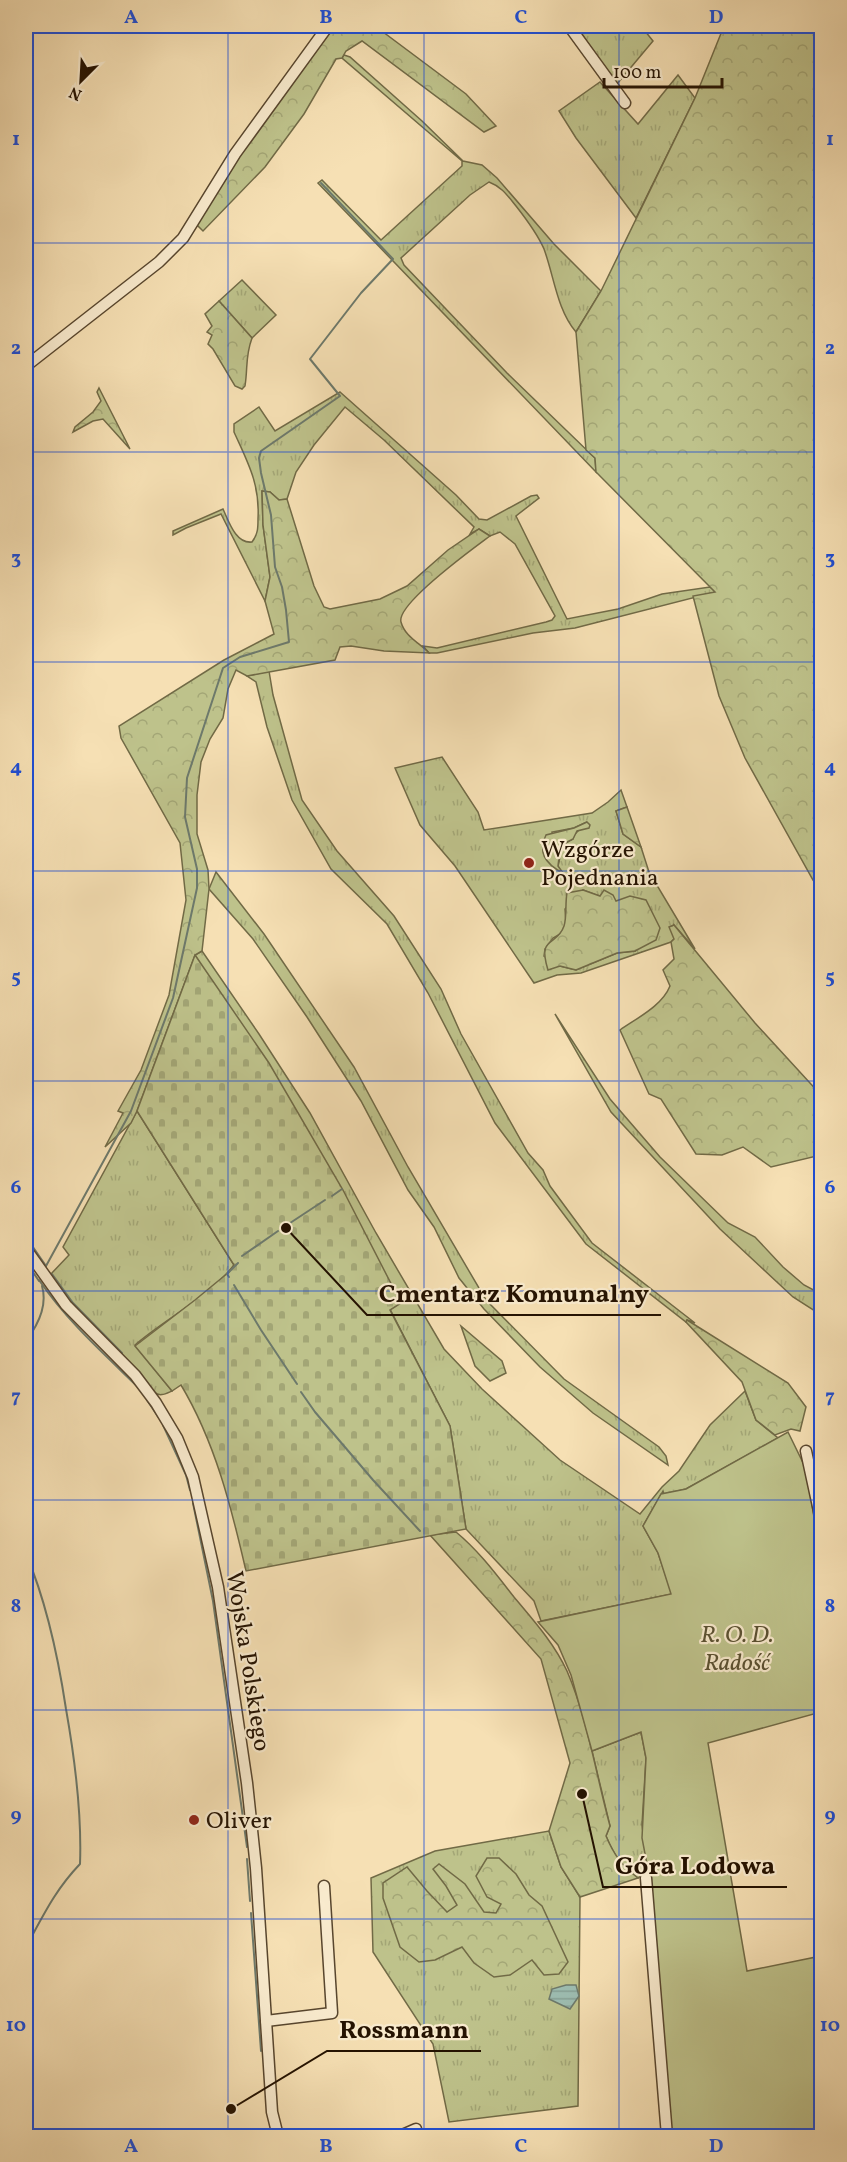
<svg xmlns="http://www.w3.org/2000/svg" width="847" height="2162" viewBox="0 0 847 2162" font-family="Vollkorn,serif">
<defs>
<pattern id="grass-tufts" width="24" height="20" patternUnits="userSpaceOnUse" patternTransform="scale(1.5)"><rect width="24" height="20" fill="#bec28b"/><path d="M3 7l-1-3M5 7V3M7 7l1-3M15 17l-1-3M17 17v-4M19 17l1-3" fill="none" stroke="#a3a676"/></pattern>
<pattern id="forest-crowns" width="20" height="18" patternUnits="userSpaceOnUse" patternTransform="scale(1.5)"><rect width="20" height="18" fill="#bec28b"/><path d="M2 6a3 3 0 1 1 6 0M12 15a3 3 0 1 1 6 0" fill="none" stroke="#a3a676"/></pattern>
<pattern id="cemetery-stones" width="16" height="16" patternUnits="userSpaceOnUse" patternTransform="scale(1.5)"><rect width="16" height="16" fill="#bec28b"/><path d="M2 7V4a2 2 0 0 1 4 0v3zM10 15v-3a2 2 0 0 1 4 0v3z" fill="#a3a676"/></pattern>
<pattern id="water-rules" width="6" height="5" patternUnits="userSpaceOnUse" patternTransform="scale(1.5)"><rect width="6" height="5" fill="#9dbdb1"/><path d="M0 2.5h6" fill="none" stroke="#87a196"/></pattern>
</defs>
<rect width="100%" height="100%" fill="#f6e0b4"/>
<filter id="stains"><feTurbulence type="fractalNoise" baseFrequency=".00333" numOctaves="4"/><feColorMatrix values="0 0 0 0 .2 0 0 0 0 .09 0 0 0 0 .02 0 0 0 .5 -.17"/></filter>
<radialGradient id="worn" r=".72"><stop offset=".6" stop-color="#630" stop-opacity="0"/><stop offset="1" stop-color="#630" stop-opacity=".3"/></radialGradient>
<!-- grass -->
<g fill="url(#grass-tufts)" stroke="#716a46" stroke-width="1.5" fill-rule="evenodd">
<path d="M 576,26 L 641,26 L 653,41 L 617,84 Z"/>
<path d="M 344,55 L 350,57 L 422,121 L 463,161 L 482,165 L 497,178 L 554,244 L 601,291 L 576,332 C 557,310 554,276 544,249 C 537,233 527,220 516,206 C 507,195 502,187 489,182 L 470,195 L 401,258 L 404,265 L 507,373 L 595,458 L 596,472 L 318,183 L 322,180 L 381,240 L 462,166 L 462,161 L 342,58 Z"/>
<path d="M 678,75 L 695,98 L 636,218 L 576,138 L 559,111 L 600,82 L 638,124 Z"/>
<path d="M 242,280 L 276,315 L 252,338 L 219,301 Z"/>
<path d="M 340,392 L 456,495 L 479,519 L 487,520 L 531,496 L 537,495 L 539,498 L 516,516 L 567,619 L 618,609 L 662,594 L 710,587 L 716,592 L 575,628 L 533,633 L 437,653 L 429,653 L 423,646 L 437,648 L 546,622 L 552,620 L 555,616 L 515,544 L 500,532 L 490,536 L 479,529 L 470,534 L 474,527 L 384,440 L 345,407 L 314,445 L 296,472 L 287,499 L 279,500 L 270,492 L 262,491 L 263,525 L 270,577 L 265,601 L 221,514 L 186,528 L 173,535 L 173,531 L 223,509 C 229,522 236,544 252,542 C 258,534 258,528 258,519 C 260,484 248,463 234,432 L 234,424 L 259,407 L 275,431 Z"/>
<path d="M 269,671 L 273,695 L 302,800 L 337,851 L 394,916 L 441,989 L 461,1034 L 528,1153 L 543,1170 L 550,1186 L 592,1243 L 695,1323 L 687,1320 L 686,1322 L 586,1244 L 495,1123 L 428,993 L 387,924 L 331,869 L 292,800 L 267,727 L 256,682 L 247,676 Z"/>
<path d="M 442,757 L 478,812 L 484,830 L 592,813 L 608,802 L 621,790 L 627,807 L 616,811 L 623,834 L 641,847 L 649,872 L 695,949 L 674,925 L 674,939 L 671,942 L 581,973 L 557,975 L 534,983 L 455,866 L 420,825 L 395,768 ZM 587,822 L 574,835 L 573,839 C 555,848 563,850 558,866 L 552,832 L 574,828 ZM 583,890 L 615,902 L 635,951 L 617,953 L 576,970 L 560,966 L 544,956 L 545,949 L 553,938 L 562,933 L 566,923 L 565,909 Z"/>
<path d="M 216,872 L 264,934 L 354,1067 L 408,1167 L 486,1300 L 564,1379 L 659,1447 L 666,1456 L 668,1465 L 593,1413 L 540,1367 L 484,1309 L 459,1278 L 434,1227 L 408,1190 L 361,1101 L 307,1017 L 253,939 L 209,889 Z"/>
<path d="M 202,951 L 259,1034 L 310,1113 L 376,1233 L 444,1349 L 482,1389 L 560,1460 L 640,1514 L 662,1487 L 679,1471 L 710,1425 L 745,1391 L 756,1420 L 778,1438 L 686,1489 L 664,1494 L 663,1491 L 643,1526 L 658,1553 L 672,1594 L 541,1621 L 534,1601 L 466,1529 L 450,1426 L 390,1309 L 400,1303 L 195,955 Z"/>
<path d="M 555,1014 L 610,1099 L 660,1157 L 728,1223 L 755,1237 L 783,1267 L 804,1285 L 821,1294 L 821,1315 L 793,1297 L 720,1229 L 611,1112 Z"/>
<path d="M 137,1111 L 234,1265 C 208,1298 166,1318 135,1345 L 172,1391 C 165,1394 160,1397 154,1392 L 63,1295 L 50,1275 L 69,1255 L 63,1247 Z"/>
<path d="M 641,1732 L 646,1758 L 642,1825 L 648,1870 L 638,1878 C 621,1866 614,1855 606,1836 L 610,1826 L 592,1751 Z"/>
<path d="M 549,1831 L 561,1867 L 580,1897 L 578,2106 L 449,2122 L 433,2044 L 373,1952 L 371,1878 L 435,1851 Z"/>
</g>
<!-- forest -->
<g fill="url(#forest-crowns)" stroke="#716a46" stroke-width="1.5">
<path d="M 335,26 L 375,26 L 466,94 L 496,126 L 484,132 L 362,41 L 346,51 L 342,58 L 336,59 L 304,114 L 265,167 L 203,231 L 197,225 L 206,205 L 264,119 Z"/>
<path d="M 724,26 L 821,26 L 821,891 L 813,880 L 745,758 L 719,696 L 693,596 L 715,592 L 596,472 L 595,458 L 586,450 L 576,332 L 601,291 L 695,98 Z"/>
<path d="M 219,301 L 252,338 C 245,357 248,367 245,386 L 242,389 L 235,386 L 213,349 L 208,344 L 212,335 L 207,332 L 212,326 L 205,314 Z"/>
<path d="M 99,388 L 130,449 L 103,419 L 93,421 L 73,432 L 75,427 L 93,412 L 101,401 L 97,392 Z"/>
<path d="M 262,491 L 270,492 L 279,500 L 287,499 L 314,586 L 324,607 L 330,609 L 380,599 L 407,586 L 448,550 L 479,529 L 490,536 C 474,548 396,604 401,622 C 405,637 420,643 429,653 L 384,651 L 351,646 L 340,647 L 335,660 L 247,676 L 236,670 L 228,689 L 223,718 L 210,739 L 201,762 L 197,795 L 197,834 L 208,870 L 209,889 L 202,951 L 195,955 L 137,1111 L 131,1123 L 105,1147 L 123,1113 L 118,1111 L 141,1070 L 169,995 L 186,900 L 180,843 L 121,738 L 119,726 L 224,660 L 274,634 L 265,601 L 270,577 L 263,525 Z"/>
<path d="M 627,807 L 641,847 L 623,834 L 616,811 Z"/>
<path d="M 587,822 L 590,825 L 589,828 L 577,831 L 573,839 L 563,844 L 560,849 L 558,866 L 563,873 C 547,865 537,853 546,835 L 574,828 Z"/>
<path d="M 583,890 L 600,896 L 604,890 L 613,895 L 616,901 L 630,896 L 646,900 L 660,928 L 656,940 L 635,951 L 617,953 L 576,970 L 560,966 L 548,970 C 537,935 557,947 564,926 C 567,917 565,903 567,893 Z"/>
<path d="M 674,925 L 755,1023 L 821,1095 L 821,1155 L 771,1167 L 743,1147 L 722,1155 L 696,1154 L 661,1099 L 649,1094 L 620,1030 C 637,1018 662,1006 670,986 L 663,970 L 674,959 L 671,942 L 674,939 L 669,927 Z"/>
<path d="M 687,1320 L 788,1383 L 806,1407 L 800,1431 L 791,1429 L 775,1435 L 756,1420 L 742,1382 L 686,1322 Z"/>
<path d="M 461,1326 L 502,1361 L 506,1373 L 490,1381 L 475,1366 Z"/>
<path d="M 456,1532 C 479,1551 496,1574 514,1597 C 534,1621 554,1643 567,1671 C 588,1720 596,1775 610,1826 L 606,1836 C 614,1855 622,1866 638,1878 L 580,1897 L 561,1867 L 549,1831 L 570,1763 L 541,1659 L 430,1535 Z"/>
<path d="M 487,1858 L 499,1858 L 516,1874 L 529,1895 L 542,1906 L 568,1962 L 559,1974 L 544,1975 L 532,1960 L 510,1975 L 494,1977 L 474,1963 L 462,1947 L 435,1960 L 419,1962 L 400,1947 L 383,1898 L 383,1883 L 407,1867 L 427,1891 L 447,1912 L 457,1905 L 446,1886 L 433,1869 L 439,1864 L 465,1884 L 484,1912 L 496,1913 L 501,1904 L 487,1897 L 476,1876 Z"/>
</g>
<!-- cemetery -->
<path fill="url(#cemetery-stones)" stroke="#716a46" stroke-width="1.5" d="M 195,955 L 269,1063 L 343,1190 L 401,1303 L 390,1310 L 450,1426 L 466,1529 L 246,1571 C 231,1506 215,1442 181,1385 L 172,1391 L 135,1346 L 195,1300 L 229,1272 L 234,1265 L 137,1111 Z"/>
<!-- garden -->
<path fill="#bec28b" stroke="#716a46" stroke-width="1.5" d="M 788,1432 L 807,1471 L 821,1564 L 821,1712 L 708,1743 L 747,1971 L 821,1956 L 821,2136 L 670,2136 L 650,1880 L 642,1838 L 646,1758 L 641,1732 L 592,1751 L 571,1675 L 558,1645 L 538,1622 L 671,1594 L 658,1553 L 643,1526 L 661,1494 L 686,1489 Z"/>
<!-- water -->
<path fill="url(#water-rules)" stroke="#6d796b" stroke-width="1.5" d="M 566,1985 L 576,1985 L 579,1996 L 570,2009 L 549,1999 L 552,1989 Z"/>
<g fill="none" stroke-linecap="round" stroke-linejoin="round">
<!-- stream -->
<g stroke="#6d796b" stroke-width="2">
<path d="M 332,1196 L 342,1189"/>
<path d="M 284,1227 L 325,1200"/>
<path d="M 26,1237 L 46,1266"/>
<path d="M 242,1256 L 278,1231"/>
<path d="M 26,1262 L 39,1281"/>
<path d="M 46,1266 L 131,1111 L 173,998 L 197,888 L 197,869 L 185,817 L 187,778 L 223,668 L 240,657 L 289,642 L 286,610 L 282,587 L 275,567 L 271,515 L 261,473 L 259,458 L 261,451 L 340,396 L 310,359 L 361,293 L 393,259 L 321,183"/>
<path d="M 52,1274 L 73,1303 L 122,1353"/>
<path d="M 229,1277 L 227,1274 L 238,1263"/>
<path d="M 39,1280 C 67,1321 103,1353 139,1388"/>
<path d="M 234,1285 L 261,1330 L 297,1384"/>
<path d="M 26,1341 C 38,1325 48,1306 42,1286"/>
<path d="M 301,1392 L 315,1412 L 373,1480 L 420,1531"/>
<path d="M 147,1400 L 159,1418"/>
<path d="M 163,1425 L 186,1475 L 190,1490"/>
<path d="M 193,1503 L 213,1601 L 247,1847"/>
<path d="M 26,1554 C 47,1603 58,1656 66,1709 C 75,1760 82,1812 80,1864 C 55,1890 43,1916 26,1947"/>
<path d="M 247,1859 L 250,1901"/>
<path d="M 251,1913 L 261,2051"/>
</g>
<!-- minor casing -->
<g stroke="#58462e" stroke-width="13">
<g id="minor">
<path d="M 569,26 L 625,103"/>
<path d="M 26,366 L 159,262 L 183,238 L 235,154 L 328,26"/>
<path d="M 26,1249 L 66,1305 L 135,1375 L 156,1403 L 177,1438 L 193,1477 L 218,1587 L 247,1783 L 256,1868 L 272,2112 L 278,2136"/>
<path d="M 806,1451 L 822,1525"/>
<path d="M 646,1878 L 667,2136"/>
<path d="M 266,2021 L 332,2013 L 324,1886"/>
<path d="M 400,2136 L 416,2129"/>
</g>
</g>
<!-- minor -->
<use href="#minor" stroke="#f9ebce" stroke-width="10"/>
</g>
<!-- grid -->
<path fill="none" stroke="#1d4ed8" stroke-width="1.5" stroke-opacity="0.55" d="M 228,26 L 228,2136M 424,26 L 424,2136M 619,26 L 619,2136M 26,243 L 822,243M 26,452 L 822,452M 26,662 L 822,662M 26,871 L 822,871M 26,1081 L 822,1081M 26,1291 L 822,1291M 26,1500 L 822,1500M 26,1710 L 822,1710M 26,1919 L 822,1919"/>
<!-- markers -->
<g fill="#8f2418" stroke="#f9ebce" stroke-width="2">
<circle cx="529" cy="863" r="6"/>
<circle cx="194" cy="1820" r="6"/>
</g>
<g text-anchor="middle" stroke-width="4.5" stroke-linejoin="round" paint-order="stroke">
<!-- poi labels -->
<g font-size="24" fill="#241201" stroke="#f9ebce" text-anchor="start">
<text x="541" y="857">Wzgórze<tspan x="541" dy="28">Pojednania</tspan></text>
<text x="206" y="1828">Oliver</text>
</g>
<!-- park labels -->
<g font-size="24" font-style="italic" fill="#5a5031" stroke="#f9ebce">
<text x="737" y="1642">R. O. D.<tspan x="737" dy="28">Radość</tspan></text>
</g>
<!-- street labels -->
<g font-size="24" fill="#241201" stroke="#f9ebce">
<text transform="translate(249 1661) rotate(81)" y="8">Wojska Polskiego</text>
</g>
</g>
<!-- callouts -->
<path fill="none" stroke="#241201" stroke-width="2" d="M286 1228L367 1315H661M582 1794L603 1887H787M231 2109L327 2051H481"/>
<g fill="#241201" stroke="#f9ebce" stroke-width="2">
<circle cx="286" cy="1228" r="6"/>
<circle cx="582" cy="1794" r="6"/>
<circle cx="231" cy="2109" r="6"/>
</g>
<g font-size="26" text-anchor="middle" font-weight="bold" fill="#241201" stroke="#f9ebce" stroke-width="4.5" stroke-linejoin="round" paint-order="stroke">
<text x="514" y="1302">Cmentarz Komunalny</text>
<text x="695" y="1874">Góra Lodowa</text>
<text x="404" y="2038">Rossmann</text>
</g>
<!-- margin -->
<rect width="847" height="2162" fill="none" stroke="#f6e0b4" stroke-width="66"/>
<!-- north arrow -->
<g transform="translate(81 81) rotate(204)" stroke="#f9ebce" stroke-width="4.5" paint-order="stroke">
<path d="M0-4.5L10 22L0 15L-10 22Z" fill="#241201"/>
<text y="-9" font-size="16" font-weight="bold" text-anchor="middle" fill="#241201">N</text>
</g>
<!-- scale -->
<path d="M604 78v9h118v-9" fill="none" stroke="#241201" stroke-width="3"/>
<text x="613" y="78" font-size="18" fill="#241201" stroke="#f9ebce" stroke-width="4.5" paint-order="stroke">100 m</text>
<rect x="33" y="33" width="781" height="2096" fill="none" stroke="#1d4ed8" stroke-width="2"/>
<g font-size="20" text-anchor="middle" font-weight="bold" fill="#1d4ed8">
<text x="131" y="23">A</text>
<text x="326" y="23">B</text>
<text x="521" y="23">C</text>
<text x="716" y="23">D</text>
<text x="16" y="145">1</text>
<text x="830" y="145">1</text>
<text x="16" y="354">2</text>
<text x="830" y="354">2</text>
<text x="16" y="564">3</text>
<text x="830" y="564">3</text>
<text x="16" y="773">4</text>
<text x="830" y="773">4</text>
<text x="16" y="983">5</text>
<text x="830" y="983">5</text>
<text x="16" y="1193">6</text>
<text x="830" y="1193">6</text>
<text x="16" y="1402">7</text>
<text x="830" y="1402">7</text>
<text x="16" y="1612">8</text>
<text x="830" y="1612">8</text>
<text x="16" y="1821">9</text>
<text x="830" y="1821">9</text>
<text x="16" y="2031">10</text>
<text x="830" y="2031">10</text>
<text x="131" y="2152">A</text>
<text x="326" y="2152">B</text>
<text x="521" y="2152">C</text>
<text x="716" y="2152">D</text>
</g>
<rect width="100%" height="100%" filter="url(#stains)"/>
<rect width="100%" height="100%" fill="url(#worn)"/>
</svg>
